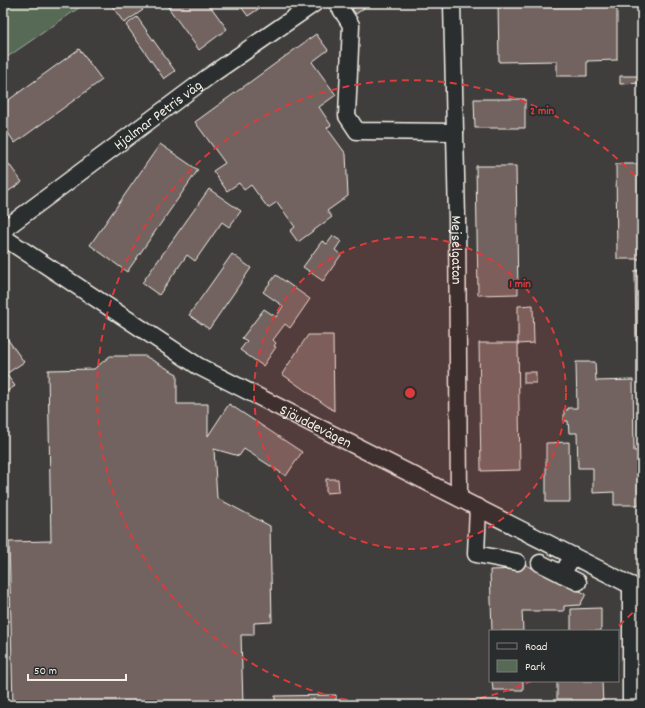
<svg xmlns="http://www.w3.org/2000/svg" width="645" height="708" viewBox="0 0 645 708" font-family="Dekko,sans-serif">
<rect width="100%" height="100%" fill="#2a2d2e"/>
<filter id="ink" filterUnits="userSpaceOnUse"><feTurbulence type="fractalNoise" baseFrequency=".025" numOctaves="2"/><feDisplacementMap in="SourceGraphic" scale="8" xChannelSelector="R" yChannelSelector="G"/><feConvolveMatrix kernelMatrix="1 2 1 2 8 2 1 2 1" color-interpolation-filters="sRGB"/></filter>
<g filter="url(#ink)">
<!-- built -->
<path fill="#403e3d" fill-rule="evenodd" d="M 86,3 L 642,3 L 642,705 L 3,705 L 3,60 ZM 490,631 L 618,631 L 618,681 L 490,681 Z"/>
<!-- green -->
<path fill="#566a55" stroke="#a5ae9e" d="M 3,3 L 86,3 L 3,60 Z"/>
<!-- building -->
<g fill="#726460" stroke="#f4f1e8">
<path d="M 110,3 L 137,3 L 143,10 L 124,23 Z"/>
<path d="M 165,3 L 208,3 L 227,29 L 199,50 Z"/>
<path d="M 238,3 L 267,3 L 248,16 Z"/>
<path d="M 360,3 L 364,8 L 356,14 L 352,9 Z"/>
<path d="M 498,3 L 617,3 L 617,60 L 587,61 L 587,76 L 557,76 L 557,61 L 499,62 Z"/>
<path d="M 137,17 L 175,71 L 164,79 L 126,25 Z"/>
<path d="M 316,34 L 328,50 L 312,62 L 336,95 L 319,107 L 331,125 L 327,128 L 346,154 L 348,196 L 327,211 L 332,217 L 298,242 L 290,231 L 295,227 L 277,202 L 268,208 L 251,185 L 244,190 L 239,183 L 227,191 L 213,171 L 225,163 L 195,122 Z"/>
<path d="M 79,49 L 102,80 L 15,143 L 3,126 L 3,104 Z"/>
<path d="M 620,76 L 642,76 L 642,83 L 620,84 Z"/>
<path d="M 474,99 L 525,99 L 525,128 L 475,128 Z"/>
<path d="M 160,144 L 198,170 L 127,272 L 90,245 Z"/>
<path d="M 3,156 L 22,182 L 3,195 Z"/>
<path d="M 616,164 L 642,164 L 642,259 L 617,259 Z"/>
<path d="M 476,166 L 516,166 L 518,294 L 478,295 Z"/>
<path d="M 209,189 L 241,211 L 229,227 L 222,222 L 195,261 L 187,255 L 159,295 L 142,283 Z"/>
<path d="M 333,236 L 341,241 L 335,250 L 341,255 L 323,281 L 303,267 L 322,241 L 327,244 Z"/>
<path d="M 232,254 L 251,268 L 209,329 L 189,315 Z"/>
<path d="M 642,270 L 642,341 L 636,341 L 635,271 Z"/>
<path d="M 276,275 L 310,299 L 290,328 L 285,324 L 273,340 L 276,343 L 274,346 L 276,347 L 263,366 L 240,350 L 247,341 L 242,338 L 264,309 L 276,317 L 283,306 L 263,292 Z"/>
<path d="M 533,305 L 534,343 L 518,344 L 518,306 Z"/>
<path d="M 3,333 L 24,362 L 6,374 L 15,386 L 3,394 Z"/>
<path d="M 308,335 L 333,335 L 334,411 L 282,374 Z"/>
<path d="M 479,343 L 518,343 L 520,470 L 481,471 Z"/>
<path d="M 110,356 L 145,356 L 177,374 L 177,404 L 208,404 L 208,436 L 229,404 L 302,452 L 286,476 L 244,449 L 239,456 L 214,449 L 217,498 L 270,526 L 272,622 L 254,623 L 254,635 L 241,635 L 243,705 L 82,705 L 82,703 L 13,705 L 9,542 L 51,541 L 48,370 L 94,369 Z"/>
<path d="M 576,362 L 595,362 L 596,381 L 633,380 L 634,451 L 642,451 L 642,505 L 614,505 L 614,492 L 593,493 L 593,468 L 578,468 L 577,433 L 569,433 L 568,421 L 564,421 L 564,410 L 568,410 L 568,408 L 577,408 Z"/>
<rect x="524" y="372" width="12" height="11"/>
<path d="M 569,442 L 570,502 L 546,502 L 546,443 Z"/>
<path d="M 326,479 L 338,479 L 339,492 L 326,493 Z"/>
<path d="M 524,564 L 586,594 L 580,605 L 564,606 L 564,611 L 522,611 L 523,631 L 492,631 L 490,570 L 521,569 Z"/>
<path d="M 601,608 L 601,631 L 571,631 L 571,609 Z"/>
<path d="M 492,681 L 523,681 L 523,690 L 493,690 Z"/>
<path d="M 557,681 L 602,681 L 603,705 L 573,705 L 572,699 L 557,699 Z"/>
<path d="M 336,695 L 336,705 L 275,705 L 275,696 Z"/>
</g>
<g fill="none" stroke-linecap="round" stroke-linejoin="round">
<!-- minor casing -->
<g stroke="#f4f1e8" stroke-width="19">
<g id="minor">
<path d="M 337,3 L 351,25 L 347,116 L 357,131 L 455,132"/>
<path id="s1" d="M 452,3 L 457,219 L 459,498"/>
<path id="s2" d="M 3,230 L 208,77 L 315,3"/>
<path id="s3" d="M 3,237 L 198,366 L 642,591"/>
<path d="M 478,507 L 476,554 L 517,562"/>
<path d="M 540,563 L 562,574 L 573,556"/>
<path d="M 562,574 L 578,582"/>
<path d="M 631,585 L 631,705"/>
</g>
</g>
<!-- minor -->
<use href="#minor" stroke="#2a2d2e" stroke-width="16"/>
</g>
</g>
<!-- distance rings -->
<circle cx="410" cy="393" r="156" fill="#d93c3b" fill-opacity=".12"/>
<g fill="none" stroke="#d93c3b" stroke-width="2" stroke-dasharray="7 5">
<circle cx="410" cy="393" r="156"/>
<path d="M641 604A313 313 0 0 1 615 629M532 681A313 313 0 0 1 437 705M383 705A313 313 0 1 1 641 182"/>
</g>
<g text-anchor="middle" stroke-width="4" stroke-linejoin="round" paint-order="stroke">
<!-- street labels -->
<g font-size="15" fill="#f4f1e8" stroke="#2a2d2e">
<text dy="5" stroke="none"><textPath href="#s2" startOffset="193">Hjalmar Petris väg</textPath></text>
<text dy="5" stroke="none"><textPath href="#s1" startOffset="247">Mejselgatan</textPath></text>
<text dy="5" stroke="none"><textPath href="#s3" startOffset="366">Sjöuddevägen</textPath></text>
</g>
</g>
<circle cx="410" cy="393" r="6" fill="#d93c3b" stroke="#2a2d2e" stroke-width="2"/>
<g font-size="12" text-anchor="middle" font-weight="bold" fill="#d93c3b" stroke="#2a2d2e" stroke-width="4" stroke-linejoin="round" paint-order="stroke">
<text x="542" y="114">2 min</text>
<text x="520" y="287">1 min</text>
</g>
<!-- margin -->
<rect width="645" height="708" fill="none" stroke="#2a2d2e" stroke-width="16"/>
<rect x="8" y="8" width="629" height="692" fill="none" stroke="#f4f1e8" stroke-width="1.5" filter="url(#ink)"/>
<!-- legend -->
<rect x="489" y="630" width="130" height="52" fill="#2a2d2e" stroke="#7b7b78"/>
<rect x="497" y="643" width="20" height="6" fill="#2a2d2e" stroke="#7b7b78"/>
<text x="525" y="650" font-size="12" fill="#f4f1e8">Road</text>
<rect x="497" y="660" width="20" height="12" fill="#566a55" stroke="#7b7b78"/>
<text x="525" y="670" font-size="12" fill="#f4f1e8">Park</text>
<!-- scale -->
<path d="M28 674v6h98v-6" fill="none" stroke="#f4f1e8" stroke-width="2"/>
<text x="34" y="674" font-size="12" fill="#f4f1e8" stroke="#2a2d2e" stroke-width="3" paint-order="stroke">50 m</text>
</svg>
